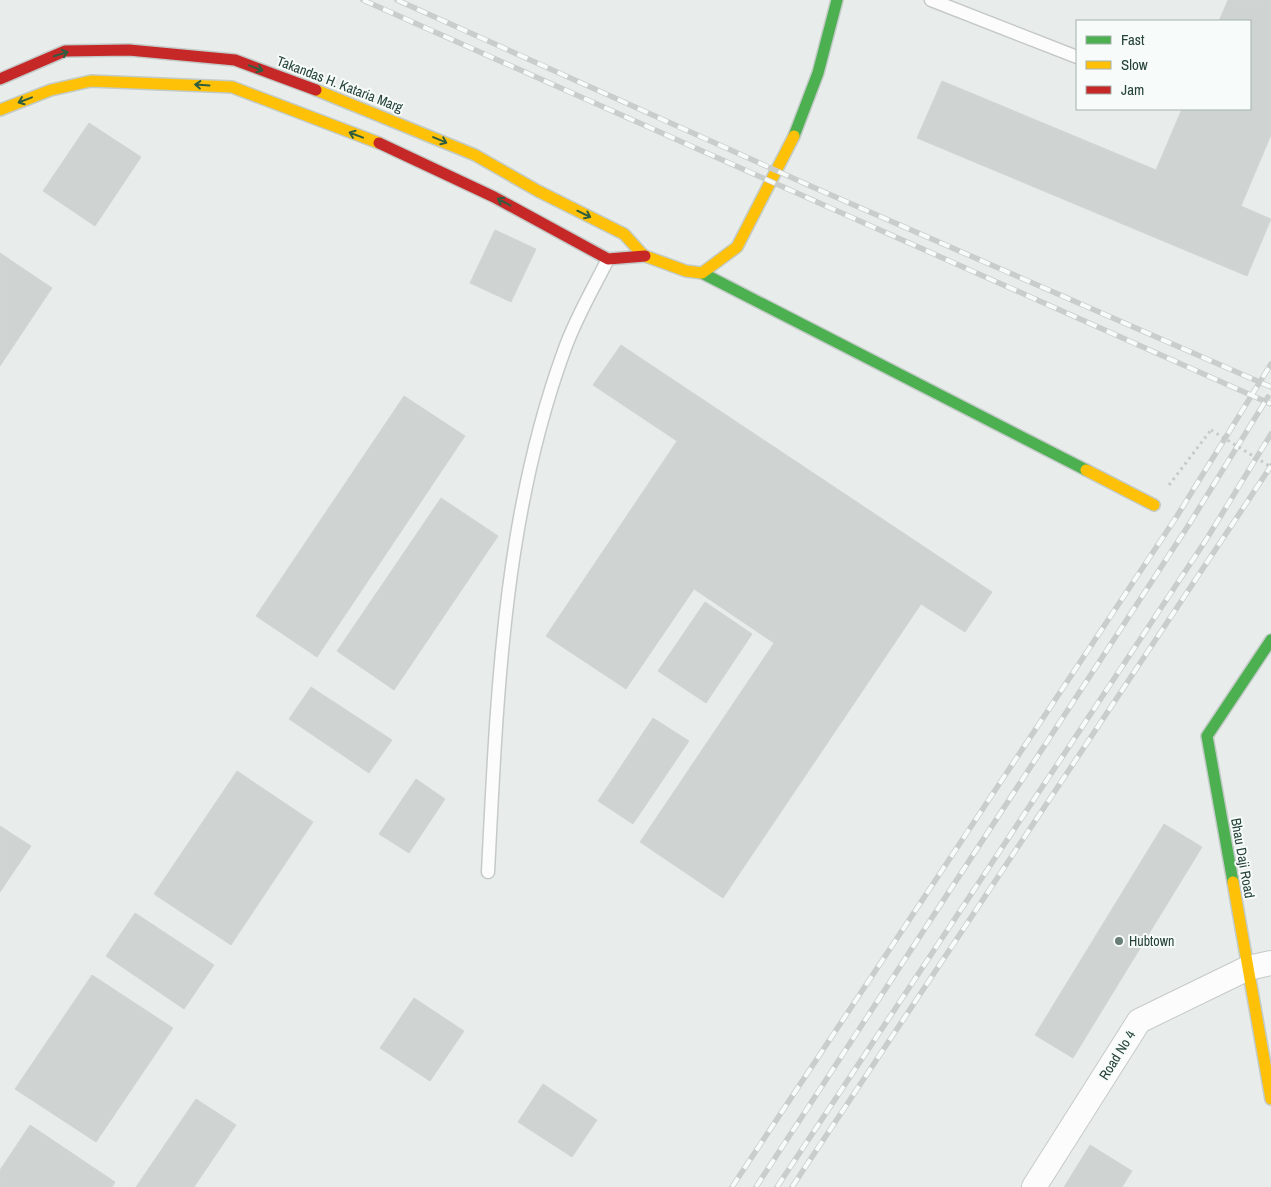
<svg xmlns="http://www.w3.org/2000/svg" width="1271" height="1187" viewBox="0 0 1271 1187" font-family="'Archivo Narrow',sans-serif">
<rect width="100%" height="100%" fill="#e8edeb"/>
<!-- building -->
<g fill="#cfd4d2" stroke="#d1d6d4">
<path d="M 1228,0 L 1271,0 L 1271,135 L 1241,206 L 1271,219 L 1247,276 L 917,138 L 942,81 L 1156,170 L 1182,109 L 1250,109 L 1250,21 L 1219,21 Z"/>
<path d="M 89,123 L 141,157 L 95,226 L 43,191 Z"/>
<path d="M 495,230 L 536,249 L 511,302 L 470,283 Z"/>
<path d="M 0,253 L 52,288 L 0,366 Z"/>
<path d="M 621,345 L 992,592 L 965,632 L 921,604 L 723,898 L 640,842 L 774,643 L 694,589 L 626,689 L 546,636 L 677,441 L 593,385 Z"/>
<path d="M 404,396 L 465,436 L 317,657 L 256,616 Z"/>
<path d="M 441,498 L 498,536 L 394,690 L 337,651 Z"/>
<path d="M 705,602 L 752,634 L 706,703 L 658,671 Z"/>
<path d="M 311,687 L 392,740 L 369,773 L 289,719 Z"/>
<path d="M 653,718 L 689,741 L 633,824 L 598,801 Z"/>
<path d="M 237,771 L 313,822 L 231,945 L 154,894 Z"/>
<path d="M 416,779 L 445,799 L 409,853 L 379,834 Z"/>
<path d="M 1164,824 L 1202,847 L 1073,1058 L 1035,1035 Z"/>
<path d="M 0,826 L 31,846 L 0,892 Z"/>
<path d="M 135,913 L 214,965 L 184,1009 L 106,956 Z"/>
<path d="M 92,975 L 173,1028 L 96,1142 L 15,1089 Z"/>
<path d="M 414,998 L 464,1031 L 430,1081 L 380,1048 Z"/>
<path d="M 543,1084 L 597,1120 L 572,1157 L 518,1122 Z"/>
<path d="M 196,1099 L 236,1125 L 194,1187 L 136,1187 Z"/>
<path d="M 30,1125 L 115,1182 L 112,1187 L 0,1187 L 0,1170 Z"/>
<path d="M 1090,1145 L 1132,1171 L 1122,1187 L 1064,1187 Z"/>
</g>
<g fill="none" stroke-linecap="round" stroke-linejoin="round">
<!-- lane casing -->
<g stroke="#c5cac8" stroke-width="15">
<g id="lane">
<path d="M 931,0 L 1077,57"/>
<path d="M 488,872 C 497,697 503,518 564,351 C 575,319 593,289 608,259"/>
</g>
</g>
<!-- street casing -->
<g stroke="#c5cac8" stroke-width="26">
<path id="street" d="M 1034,1187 L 1139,1021 L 1248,968 L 1271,963"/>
</g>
<!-- fast casing -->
<g stroke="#c3cbc8" stroke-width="14">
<g id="fast">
<path d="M 794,136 L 818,73 L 837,0"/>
<path d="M 702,273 L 1086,470"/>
<path d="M 1233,882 L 1207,736 L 1271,640"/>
</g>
</g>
<!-- slow casing -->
<g stroke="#c3cbc8" stroke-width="14">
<g id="slow">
<path d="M 316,90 L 475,155 L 538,191 L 624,234 L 643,255"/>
<path d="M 0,110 L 51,90 L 91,81 L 232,87 L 379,143"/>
<path d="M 645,256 L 686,271 L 702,273 L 737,247 L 794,136"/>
<path d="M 1086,470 L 1154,505"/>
<path d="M 1233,882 L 1271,1099"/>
</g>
</g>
<!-- jam casing -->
<g stroke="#c3cbc8" stroke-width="14">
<g id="jam">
<path d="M 0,79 L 65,51 L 129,50 L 235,60 L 316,90"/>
<path d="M 379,143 L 494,197 L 608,259 L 645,256"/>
</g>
</g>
<!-- path -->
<path stroke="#c3ccca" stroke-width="3" stroke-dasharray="2.5 4" stroke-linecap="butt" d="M 1169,485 L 1211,430"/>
<!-- lane -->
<use href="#lane" stroke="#fcfcfc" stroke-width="12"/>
<!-- street -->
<use href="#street" stroke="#fcfcfc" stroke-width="24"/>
<!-- fast -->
<use href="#fast" stroke="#4caf50" stroke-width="11"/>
<!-- slow -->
<use href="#slow" stroke="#ffc107" stroke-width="11"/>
<!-- jam -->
<use href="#jam" stroke="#c62828" stroke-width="11"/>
<!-- rail casing -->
<g stroke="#c9cdcc" stroke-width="5.5">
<g id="rail">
<path d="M 363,0 L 1271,404"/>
<path d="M 397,0 L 815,188 L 1271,387"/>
<path d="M 732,1187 L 1177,516 L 1271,364"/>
<path d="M 756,1187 L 1188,526 L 1268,397"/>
<path d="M 777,1187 L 1206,540 L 1271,434"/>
<path d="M 792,1187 L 1271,466"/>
</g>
</g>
<!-- rail -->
<use href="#rail" stroke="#f7fbf9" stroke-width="4" stroke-dasharray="11" stroke-linecap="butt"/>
<!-- path-bridge -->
<path stroke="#c3ccca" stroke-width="3" stroke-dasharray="2.5 4" stroke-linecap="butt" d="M 1211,430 L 1271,467"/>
</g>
<!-- one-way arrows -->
<defs><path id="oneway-shaft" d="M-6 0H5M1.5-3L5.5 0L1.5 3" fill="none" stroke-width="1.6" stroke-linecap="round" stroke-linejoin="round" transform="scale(1.25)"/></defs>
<g stroke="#2e5d40">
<use href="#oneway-shaft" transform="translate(61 54) rotate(-17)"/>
<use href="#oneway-shaft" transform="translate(256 68) rotate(21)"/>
<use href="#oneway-shaft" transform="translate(202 85) rotate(-176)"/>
<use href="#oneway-shaft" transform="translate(25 100) rotate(159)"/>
<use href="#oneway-shaft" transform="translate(356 135) rotate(-159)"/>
<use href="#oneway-shaft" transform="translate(440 140) rotate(23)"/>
<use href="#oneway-shaft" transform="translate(504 202) rotate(-152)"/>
<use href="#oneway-shaft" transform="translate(584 214) rotate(26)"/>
</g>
<!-- markers -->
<circle fill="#697e78" stroke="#f7fbf9" stroke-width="2" cx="1119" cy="941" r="5"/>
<g text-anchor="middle" stroke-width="4" stroke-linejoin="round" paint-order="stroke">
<!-- street labels -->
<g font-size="14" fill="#24423a" stroke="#f7fbf9">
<text transform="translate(340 84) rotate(21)" y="5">Takandas H. Kataria Marg</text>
<text transform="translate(1243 858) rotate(80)" y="5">Bhau Daji Road</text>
<text transform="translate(1117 1055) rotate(-58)" y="5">Road No 4</text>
</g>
<!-- poi labels -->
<g font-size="14" fill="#24423a" stroke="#f7fbf9" text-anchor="start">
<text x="1129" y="946">Hubtown</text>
</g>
</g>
<!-- legend -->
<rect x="1076" y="20" width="175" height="90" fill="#f7fbf9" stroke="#a3b1ad"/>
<rect x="1086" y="36" width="25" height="8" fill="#4caf50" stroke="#a3b1ad"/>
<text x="1121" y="45" font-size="15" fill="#24423a">Fast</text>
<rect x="1086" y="61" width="25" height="8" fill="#ffc107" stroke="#a3b1ad"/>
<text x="1121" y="70" font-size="15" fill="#24423a">Slow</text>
<rect x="1086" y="86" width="25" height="8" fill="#c62828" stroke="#a3b1ad"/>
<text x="1121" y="95" font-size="15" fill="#24423a">Jam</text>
</svg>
